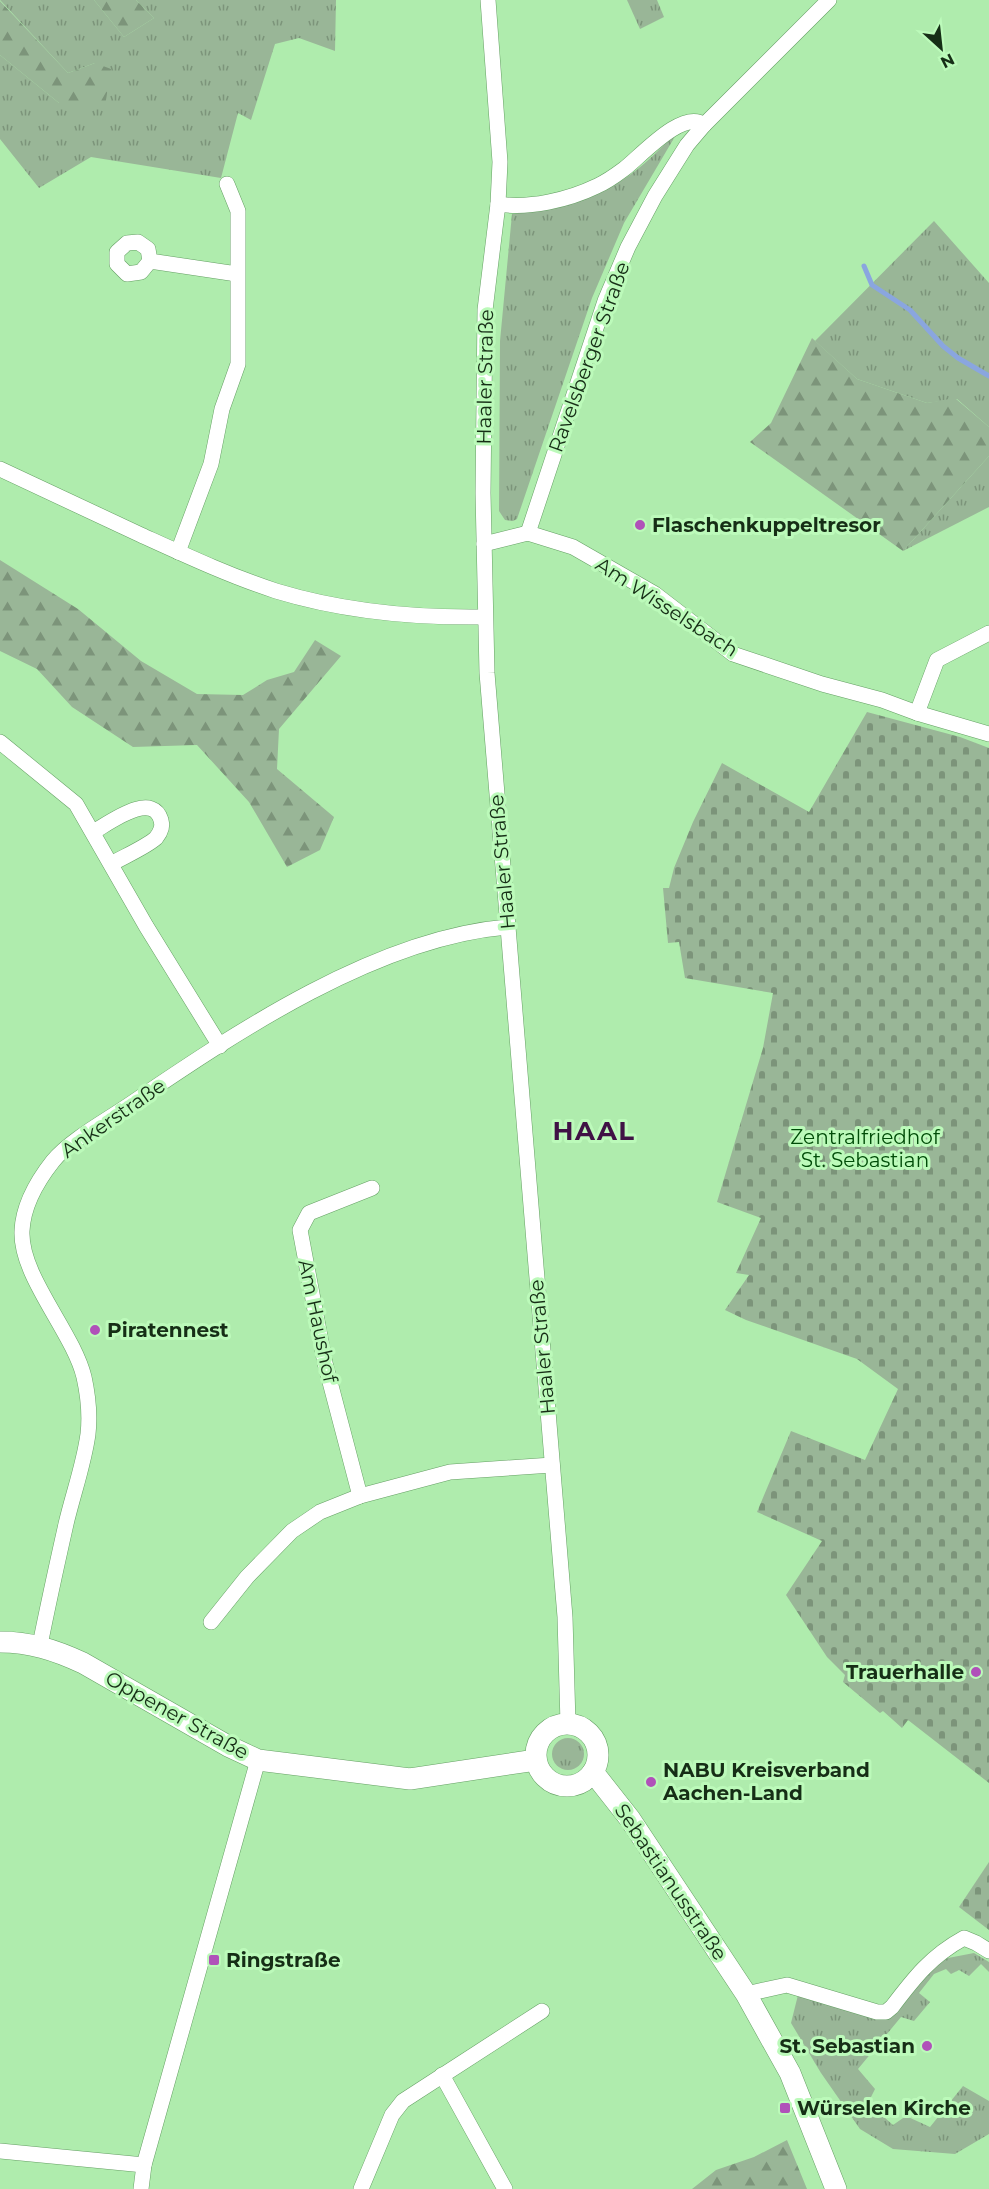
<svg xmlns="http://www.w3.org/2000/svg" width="989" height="2189" viewBox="0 0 989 2189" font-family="Montserrat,sans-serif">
<defs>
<pattern id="grass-tufts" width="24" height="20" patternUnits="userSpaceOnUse" patternTransform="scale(1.5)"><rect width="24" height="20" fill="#99b697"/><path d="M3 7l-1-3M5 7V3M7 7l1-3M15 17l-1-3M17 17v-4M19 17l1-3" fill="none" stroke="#7c947a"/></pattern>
<pattern id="forest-firs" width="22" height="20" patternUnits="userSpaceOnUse" patternTransform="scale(1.5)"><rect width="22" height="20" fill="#99b697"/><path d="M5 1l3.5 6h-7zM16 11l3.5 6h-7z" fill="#7c947a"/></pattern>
<pattern id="cemetery-stones" width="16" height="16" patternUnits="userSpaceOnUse" patternTransform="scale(1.5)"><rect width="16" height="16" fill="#99b697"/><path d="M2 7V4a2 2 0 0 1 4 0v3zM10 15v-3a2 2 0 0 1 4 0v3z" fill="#7c947a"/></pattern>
</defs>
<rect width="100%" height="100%" fill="#afecad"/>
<!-- grass -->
<g fill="url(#grass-tufts)">
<path d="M 94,0 L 124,37 L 154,18 L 136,0 L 336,0 L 335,51 L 299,38 L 275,44 L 251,120 L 238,113 L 221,178 L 91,157 L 39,188 L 0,139 L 0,55 L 59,103 L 95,63 L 68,73 L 0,0 Z"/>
<path d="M 627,0 L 657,0 L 664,17 L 640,29 Z"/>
<path d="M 677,133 L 624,223 L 592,298 L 517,519 L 513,521 L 505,520 L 499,511 L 500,341 L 512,214 C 552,208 590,202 624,179 C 643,167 660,148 677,133 Z"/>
<path d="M 934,221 L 989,283 L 989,427 L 957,399 L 927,403 L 857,379 L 815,341 Z"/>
<path d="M 989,456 L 989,507 L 903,551 Z"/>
<circle cx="568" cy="1754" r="16"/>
<path d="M 974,1953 L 989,1962 L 989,1972 L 981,1964 L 969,1976 L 959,1970 L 951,1974 L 946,1969 L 934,1974 L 919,1993 L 930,2002 L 914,2021 L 901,2017 L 858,2069 L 875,2089 L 868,2103 L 893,2125 L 906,2116 L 930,2127 L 963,2086 L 989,2101 L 989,2134 L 955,2154 L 893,2149 L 860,2129 L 821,2073 L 791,2023 L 798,1995 L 876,2017 L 923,1974 L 948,1958 Z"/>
</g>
<!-- forest -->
<g fill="url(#forest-firs)">
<path d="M 94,0 L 136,0 L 154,18 L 124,37 Z"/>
<path d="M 0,1 L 68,73 L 95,63 L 111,69 L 105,106 L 59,103 L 0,55 Z"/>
<path d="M 812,338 L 857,379 L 927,403 L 955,398 L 989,427 L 989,456 L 903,551 L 750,442 L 771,423 Z"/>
<path d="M 0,560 L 78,609 L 141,661 L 197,694 L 243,695 L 267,680 L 294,672 L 315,640 L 341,656 L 279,729 L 277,769 L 334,817 L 320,850 L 287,867 L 249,802 L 197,745 L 133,747 L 72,707 L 37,669 L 0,651 Z"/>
<path d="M 787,2140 L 807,2189 L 692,2189 L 716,2170 L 754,2157 Z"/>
</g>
<!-- cemetery -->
<g fill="url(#cemetery-stones)">
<path d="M 867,712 L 960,737 L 989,748 L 989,1783 L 908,1720 L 902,1728 L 883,1711 L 880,1713 L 843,1682 L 845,1675 L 827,1657 L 786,1595 L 822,1541 L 757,1512 L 791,1431 L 865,1460 L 898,1389 L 857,1359 L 746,1320 L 725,1310 L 749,1275 L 736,1273 L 761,1218 L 717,1202 L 763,1048 L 773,993 L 685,978 L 679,942 L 668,943 L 663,888 L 669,888 L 674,868 L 693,822 L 722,763 L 809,812 Z"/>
<path d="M 989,1862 L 989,1930 L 959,1907 Z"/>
</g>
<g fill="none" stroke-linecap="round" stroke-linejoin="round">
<!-- stream -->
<path stroke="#8aa6df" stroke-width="5" d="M 864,266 L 872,285 L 910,310 L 943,346 L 958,358 L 989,376"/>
<!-- street casing -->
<g stroke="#65a064" stroke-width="16">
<g id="street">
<path d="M 488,0 L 500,162 L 498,204 L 485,310 L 483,493 L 487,673 L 565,1617 L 568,1724"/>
<path d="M 498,204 C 529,209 568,200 597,186 C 606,182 616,175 624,169 C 640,157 683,108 704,125"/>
<path d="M 150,261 L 148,249 L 138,242 L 127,243 L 117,252 L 117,264 L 127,274 L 141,272 L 150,261 L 237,274"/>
<path d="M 0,469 C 47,491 94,513 141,535 C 185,555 230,576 276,591 C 342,611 416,618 484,617"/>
<path d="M 528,533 L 605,301 L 628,247 L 655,196 L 687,145 L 704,125 L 829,0"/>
<path d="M 484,544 L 528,533 L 573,547 L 655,594 L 733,654 L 822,684 L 882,700 L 917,713 L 989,734"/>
<path d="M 178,552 L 211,464 L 222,409 L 238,364 L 238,211 L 227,184"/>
<path d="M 917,713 L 937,660 L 989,633"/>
<path d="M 0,742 L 76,804 L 146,926 L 220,1046"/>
<path d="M 93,832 C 108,824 152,790 161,820 C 163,826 160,833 156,838 C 146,847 123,857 111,864"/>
<path d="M 360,1496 L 325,1363 L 300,1230 L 309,1213 L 372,1188"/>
<path d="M 211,1622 L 247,1577 L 292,1531 L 320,1512 L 360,1496 L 450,1472 L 552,1465"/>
<path d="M 40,1645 C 48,1605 57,1564 66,1524 C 73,1494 84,1464 88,1434 C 90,1416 88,1395 84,1377 C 73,1332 20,1276 22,1231 C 23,1206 38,1180 53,1161 C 70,1140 109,1119 132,1103 C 238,1031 377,938 507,927"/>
<path d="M 746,1994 L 787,1985 L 877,2012 L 886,2012 L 892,2007 C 914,1978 931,1956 964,1938 L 976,1943 L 989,1951"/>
<path d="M 442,2075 L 505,2189"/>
<path d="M 0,2151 L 144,2165"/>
<path d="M 141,2189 L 144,2165 L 258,1760"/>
<path d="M 361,2189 L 392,2115 L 403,2101 L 542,2011"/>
</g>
</g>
<!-- secondary casing -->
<g stroke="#65a064" stroke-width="22">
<g id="secondary">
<path d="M 0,1642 C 30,1642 55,1650 83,1663 L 228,1746 L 258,1760 L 410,1779 L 536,1760"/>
<circle cx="567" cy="1755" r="31"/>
<path d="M 593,1772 L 630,1819 L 746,1994 L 790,2073 L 836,2189"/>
</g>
</g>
<!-- street -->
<use href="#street" stroke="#fff" stroke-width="15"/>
<!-- secondary -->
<use href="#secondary" stroke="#fff" stroke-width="21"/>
</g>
<!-- markers -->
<g fill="#b051b9" stroke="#bcfaba" stroke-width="2">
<circle cx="640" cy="525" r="6"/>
<circle cx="95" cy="1330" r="6"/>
<circle cx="976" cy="1672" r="6"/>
<circle cx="651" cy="1782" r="6"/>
<rect x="208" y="1954" width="12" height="12" rx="3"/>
<circle cx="927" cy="2046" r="6"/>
<rect x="779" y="2102" width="12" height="12" rx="3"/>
</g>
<g text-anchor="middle" stroke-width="6" stroke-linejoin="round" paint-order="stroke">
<!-- street labels -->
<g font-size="20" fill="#162e16" stroke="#bcfaba">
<text transform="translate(589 357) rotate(-70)" y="7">Ravelsberger Straße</text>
<text transform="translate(485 377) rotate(-89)" y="7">Haaler Straße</text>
<text transform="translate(667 607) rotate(33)" y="7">Am Wisselsbach</text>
<text transform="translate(502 862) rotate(-95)" y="7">Haaler Straße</text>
<text transform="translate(113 1118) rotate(-35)" y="7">Ankerstraße</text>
<text transform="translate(318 1321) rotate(78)" y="7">Am Haushof</text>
<text transform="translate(542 1347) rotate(-95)" y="7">Haaler Straße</text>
<text transform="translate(177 1715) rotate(29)" y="7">Oppener Straße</text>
<text transform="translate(671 1882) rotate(56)" y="7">Sebastianusstraße</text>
</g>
<!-- poi labels -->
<g font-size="20" font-weight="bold" fill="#162e16" stroke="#bcfaba" text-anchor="start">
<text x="652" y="532">Flaschenkuppeltresor</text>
<text x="107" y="1337">Piratennest</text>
<text x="964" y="1679" text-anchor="end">Trauerhalle</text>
<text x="663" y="1777">NABU Kreisverband<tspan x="663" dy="23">Aachen-Land</tspan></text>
<text x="226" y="1967">Ringstraße</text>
<text x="915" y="2053" text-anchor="end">St. Sebastian</text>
<text x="797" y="2115">Würselen Kirche</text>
</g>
<!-- park labels -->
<g font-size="20" fill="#004c08" stroke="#bcfaba">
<text x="865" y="1144">Zentralfriedhof<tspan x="865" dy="23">St. Sebastian</tspan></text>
</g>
<!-- district labels -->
<g font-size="26" font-weight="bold" letter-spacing="1.5" fill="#401245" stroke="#bcfaba">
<text x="594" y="1140">HAAL</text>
</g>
</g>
<!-- north arrow -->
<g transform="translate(941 48) rotate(153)" stroke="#bcfaba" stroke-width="4.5" paint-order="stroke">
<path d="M0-4.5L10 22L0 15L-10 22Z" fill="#162e16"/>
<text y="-9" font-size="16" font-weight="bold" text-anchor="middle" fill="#162e16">N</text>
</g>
</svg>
